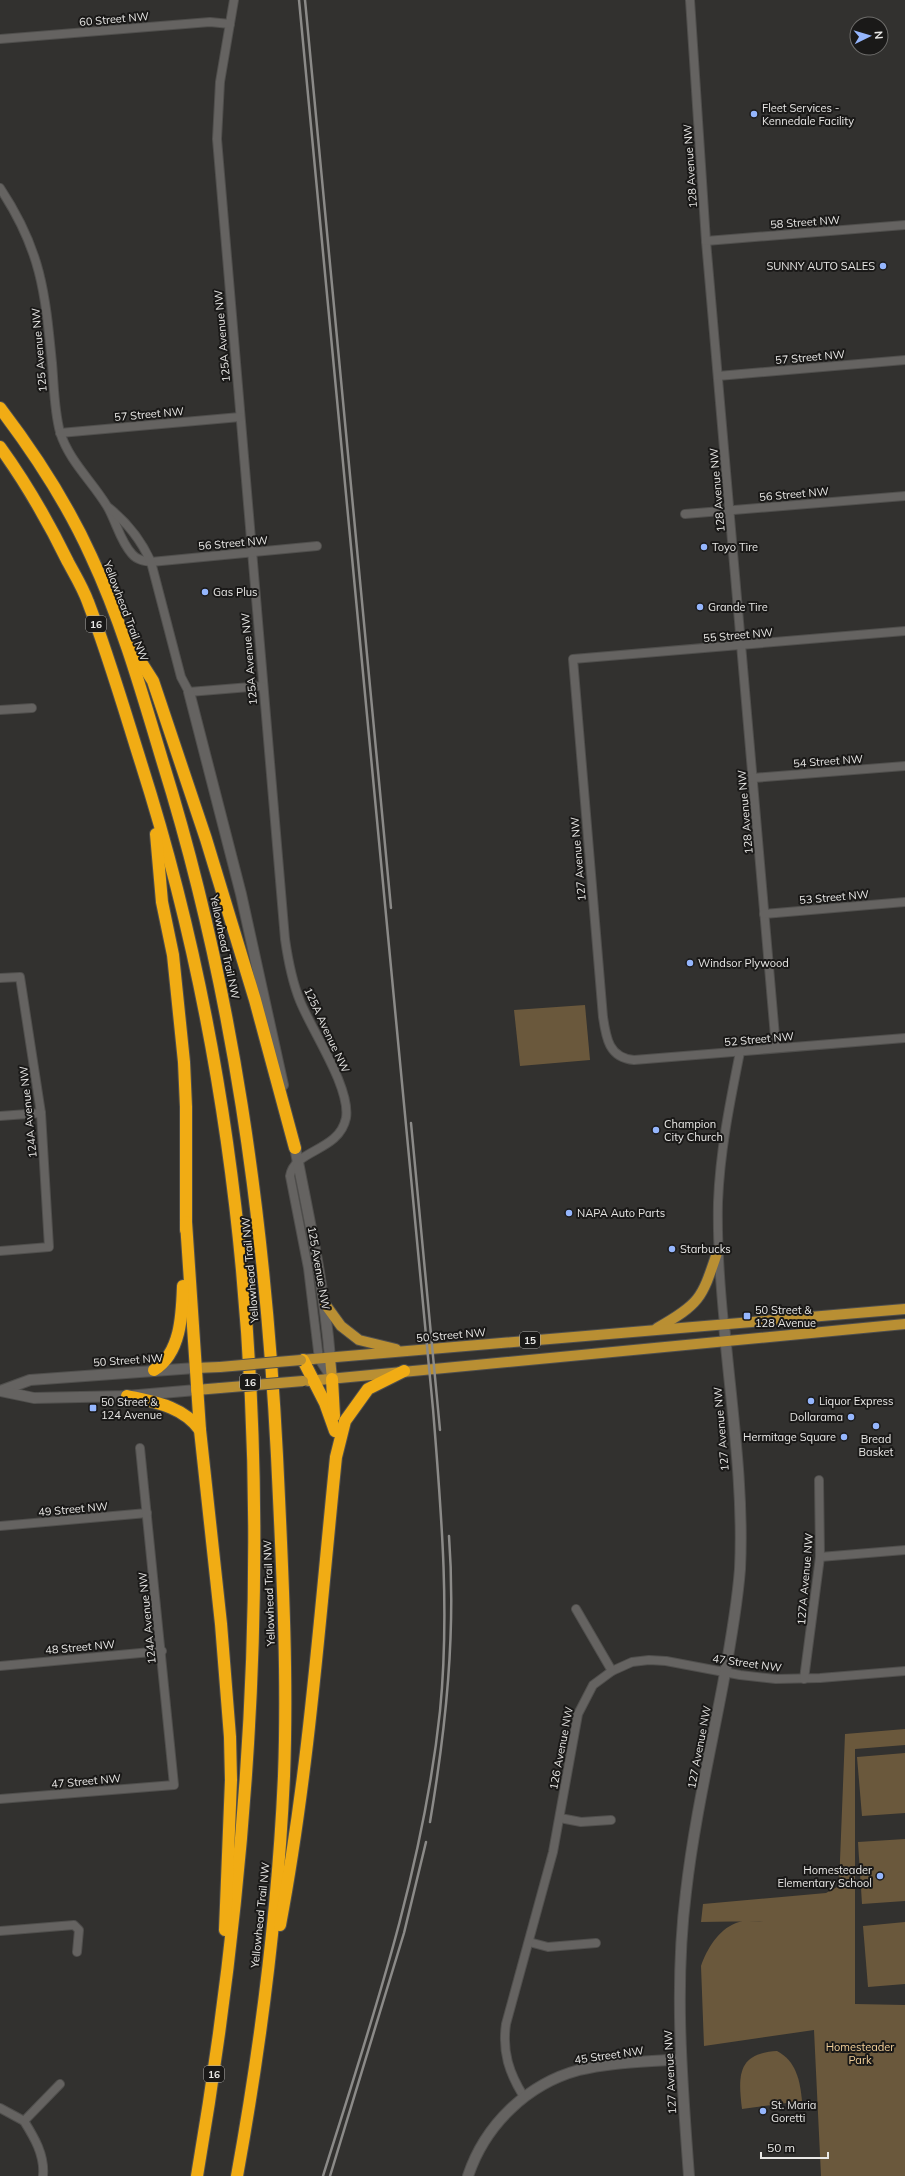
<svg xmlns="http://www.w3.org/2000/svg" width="905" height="2176" viewBox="0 0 905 2176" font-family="Mulish,sans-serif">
<rect width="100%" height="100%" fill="#32312f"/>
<!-- green -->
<g fill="#6a583c">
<path d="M 585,1005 L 590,1060 L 520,1066 L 514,1010 Z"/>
<path d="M 905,1729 L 905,1745 L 855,1749 L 855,2004 L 905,2005 L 905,2176 L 821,2176 L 814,2030 L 704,2046 L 701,1966 C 707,1949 718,1930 736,1923 C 744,1920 755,1922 763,1921 L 701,1922 L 703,1904 L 826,1893 L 839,1886 L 845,1734 Z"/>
<path d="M 905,1753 L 905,1813 L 862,1816 L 857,1757 Z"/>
<path d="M 905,1839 L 905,1901 L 862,1904 L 858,1842 Z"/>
<path d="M 905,1922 L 905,1984 L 868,1987 L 863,1926 Z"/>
<path d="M 777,2051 C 796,2061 800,2080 802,2101 L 742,2109 C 738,2076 737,2053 777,2051 Z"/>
</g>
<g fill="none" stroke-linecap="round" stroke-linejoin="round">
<!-- street casing -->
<g stroke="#504f4d" stroke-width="10">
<g id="street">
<path d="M 234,0 L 220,82 L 217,139 L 285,939 C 288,960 292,981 300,1001 C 312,1031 351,1088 346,1118 C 339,1152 294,1149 290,1176 L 308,1268 L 319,1359 L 331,1378"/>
<path d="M 690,0 L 706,241 L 776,1048"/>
<path d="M 0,39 L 210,22 L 230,24"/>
<path d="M 0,188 C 41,250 45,291 52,363 C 54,385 54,410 60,432 C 69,461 92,481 107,506 C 116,521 120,541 132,554 C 137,560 144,561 151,562 L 317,546"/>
<path d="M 706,241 L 905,225"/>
<path d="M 718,376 L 905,360"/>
<path d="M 60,433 L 240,417"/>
<path d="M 109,508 C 128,523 141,540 151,562 L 181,677 L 189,692 L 262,686"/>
<path d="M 685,514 L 905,496"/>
<path d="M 905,631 L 573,659 L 603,1017 C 606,1038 609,1058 634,1060 L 905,1038"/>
<path d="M 0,710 L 32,708"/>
<path d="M 753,778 L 905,766"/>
<path d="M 764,914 L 905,902"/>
<path d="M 0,978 L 20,977 L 41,1113 L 49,1247 L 0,1251"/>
<path d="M 0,1116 L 41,1113"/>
<path d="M 724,1324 C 720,1283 717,1243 718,1202 C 720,1151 730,1102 740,1052"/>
<path d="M 0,1526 L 147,1513"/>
<path d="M 820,1557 L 905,1550"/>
<path d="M 0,1666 L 162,1651"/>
<path d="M 612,1671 L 632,1662 L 649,1660 L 666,1661 L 740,1675 L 776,1679 L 820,1678 L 905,1671"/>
<path d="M 804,1679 L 820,1557 L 819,1480"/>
<path d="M 0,1799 L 174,1785 L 140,1448"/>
<path d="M 560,1818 L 581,1822 L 611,1820"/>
<path d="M 0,1931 L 74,1925 L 79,1930 L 77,1952"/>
<path d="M 529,1942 L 548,1947 L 596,1943"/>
<path d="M 524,2097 C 509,2073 502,2052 506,2024 L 553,1852 L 578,1714 L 593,1685 L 612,1671 L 576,1609"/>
<path d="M 0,2108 L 24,2121"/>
<path d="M 43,2176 C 45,2155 34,2137 24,2121 L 60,2084"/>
</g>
</g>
<!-- secondary casing -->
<g stroke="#504f4d" stroke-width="12">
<g id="secondary">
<path d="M 189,692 L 241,894 L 283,1085"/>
<path d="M 294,1142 C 308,1214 324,1284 330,1358"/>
<path d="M 0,1391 L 30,1380 L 195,1368"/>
<path d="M 1,1391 L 34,1398 L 127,1396 L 196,1390"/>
<path d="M 468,2176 C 485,2125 527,2084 579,2070 C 611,2062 646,2062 680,2059"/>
<path d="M 689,2176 C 682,2081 674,1987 686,1892 C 694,1822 710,1753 723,1684 C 730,1646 737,1608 740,1569 C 744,1487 731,1404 724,1324"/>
</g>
</g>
<!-- primary casing -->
<g stroke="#504f4d" stroke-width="12">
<g id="primary">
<path d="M 325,1304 L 341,1326 L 359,1340 L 396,1349"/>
<path d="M 657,1328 C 702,1303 702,1297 718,1250"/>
<path d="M 330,1358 L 332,1379"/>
<path d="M 301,1360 L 905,1309"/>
<path d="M 195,1368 L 220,1367"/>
<path d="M 308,1381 L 905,1324"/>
<path d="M 196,1390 L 220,1388"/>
</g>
</g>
<!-- highway casing -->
<g stroke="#504f4d" stroke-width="14">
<g id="highway">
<path d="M 0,408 C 35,454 67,503 91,556 C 122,622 142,693 163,763 C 233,988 265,1221 277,1456 C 282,1563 288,1670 284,1776 C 278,1910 261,2044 237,2176"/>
<path d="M 0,447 C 26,483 48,521 68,562 C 75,575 83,588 88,602 C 108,654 124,709 141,763 C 286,1218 277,1709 197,2176"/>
<path d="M 132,648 L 153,681 L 206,839 L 255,1000 L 295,1148"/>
<path d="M 156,834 L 162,902 L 173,955 L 184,1062 L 186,1107 L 186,1230"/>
<path d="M 186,1222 L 200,1430 L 221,1624 L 230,1737 L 231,1780 L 225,1930"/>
<path d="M 303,1360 L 325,1403 L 335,1431"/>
<path d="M 154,1370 C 181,1353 182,1315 183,1286"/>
<path d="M 332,1379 L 334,1416"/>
<path d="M 127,1396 C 154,1402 183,1406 200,1430"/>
<path d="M 280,1925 C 309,1771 320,1613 336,1457 L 345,1421 L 368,1389 L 404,1371"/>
</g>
</g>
<!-- street -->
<use href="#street" stroke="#656361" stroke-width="8"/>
<!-- secondary -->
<use href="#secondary" stroke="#656361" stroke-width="10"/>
<!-- primary -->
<use href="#primary" stroke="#b98f33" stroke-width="10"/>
<!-- highway -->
<use href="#highway" stroke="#f1ac14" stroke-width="12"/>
<!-- rail -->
<g stroke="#8b8a88" stroke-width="2.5">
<path d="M 299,0 L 433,1409 C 441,1509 450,1610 440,1711 C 423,1871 371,2023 323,2176"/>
<path d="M 305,0 L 391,908"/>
<path d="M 411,1123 L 440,1430"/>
<path d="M 430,1822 C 446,1727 456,1632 449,1536"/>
<path d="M 330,2176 L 404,1933 L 426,1842"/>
</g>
<!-- primary-bridge casing -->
<g stroke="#504f4d" stroke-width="12" stroke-linecap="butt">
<g id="primary-bridge">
<path d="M 220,1367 L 301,1360"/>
<path d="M 220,1388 L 303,1381"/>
</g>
</g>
<!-- primary-bridge -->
<use href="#primary-bridge" stroke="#b98f33" stroke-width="10"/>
</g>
<!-- markers -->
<g fill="#95b6fd" stroke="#1a1918" stroke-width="1.5">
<circle cx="754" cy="114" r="4"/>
<circle cx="883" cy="266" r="4"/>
<circle cx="704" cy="547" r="4"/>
<circle cx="205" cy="592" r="4"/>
<circle cx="700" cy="607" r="4"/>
<circle cx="690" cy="963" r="4"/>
<circle cx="656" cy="1130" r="4"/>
<circle cx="569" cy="1213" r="4"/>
<circle cx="672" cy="1249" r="4"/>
<rect x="743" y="1312" width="8" height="8" rx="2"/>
<circle cx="811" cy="1401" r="4"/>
<rect x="89" y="1404" width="8" height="8" rx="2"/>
<circle cx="851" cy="1417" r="4"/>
<circle cx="876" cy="1426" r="4"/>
<circle cx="844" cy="1437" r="4"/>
<circle cx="880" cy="1876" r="4"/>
<circle cx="763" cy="2111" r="4"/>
</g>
<g text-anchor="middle" stroke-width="4" stroke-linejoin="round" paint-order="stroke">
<!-- shield labels -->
<g fill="#1a1918" stroke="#abaaa8" stroke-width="1">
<rect x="86" y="616" width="20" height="16" rx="3"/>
<rect x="520" y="1332" width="20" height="16" rx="3"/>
<rect x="240" y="1374" width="20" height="16" rx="3"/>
<rect x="204" y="2066" width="20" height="16" rx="3"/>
</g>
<g font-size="10" font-weight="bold" fill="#e9e8e6">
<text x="96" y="628">16</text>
<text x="530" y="1344">15</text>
<text x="250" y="1386">16</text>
<text x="214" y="2078">16</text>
</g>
<!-- street labels -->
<g font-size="11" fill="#e9e8e6" stroke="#1a1918">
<text transform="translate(114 19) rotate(-5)" y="4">60 Street NW</text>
<text transform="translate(690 166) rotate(-94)" y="4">128 Avenue NW</text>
<text transform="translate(805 222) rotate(-4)" y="4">58 Street NW</text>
<text transform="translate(222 336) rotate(-95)" y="4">125A Avenue NW</text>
<text transform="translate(39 350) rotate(-95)" y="4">125 Avenue NW</text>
<text transform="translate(810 357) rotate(-5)" y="4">57 Street NW</text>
<text transform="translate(149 414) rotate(-5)" y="4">57 Street NW</text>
<text transform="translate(717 490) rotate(-95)" y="4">128 Avenue NW</text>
<text transform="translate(794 494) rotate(-5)" y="4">56 Street NW</text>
<text transform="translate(233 543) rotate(-5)" y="4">56 Street NW</text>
<text transform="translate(126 611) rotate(69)" y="4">Yellowhead Trail NW</text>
<text transform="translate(738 635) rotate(-5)" y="4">55 Street NW</text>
<text transform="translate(249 659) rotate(-95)" y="4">125A Avenue NW</text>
<text transform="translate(828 761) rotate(-4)" y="4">54 Street NW</text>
<text transform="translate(745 812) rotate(-95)" y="4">128 Avenue NW</text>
<text transform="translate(578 859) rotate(-95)" y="4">127 Avenue NW</text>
<text transform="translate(834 897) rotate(-5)" y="4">53 Street NW</text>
<text transform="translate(225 947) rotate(78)" y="4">Yellowhead Trail NW</text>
<text transform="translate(327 1030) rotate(65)" y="4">125A Avenue NW</text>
<text transform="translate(759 1039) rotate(-5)" y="4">52 Street NW</text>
<text transform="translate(28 1112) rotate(-96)" y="4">124A Avenue NW</text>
<text transform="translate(319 1268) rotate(80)" y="4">125 Avenue NW</text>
<text transform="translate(250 1270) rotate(-95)" y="4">Yellowhead Trail NW</text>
<text transform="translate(451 1335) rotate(-5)" y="4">50 Street NW</text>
<text transform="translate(128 1360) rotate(-4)" y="4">50 Street NW</text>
<text transform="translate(721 1429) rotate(-95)" y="4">127 Avenue NW</text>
<text transform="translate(73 1509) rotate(-5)" y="4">49 Street NW</text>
<text transform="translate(805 1579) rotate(-85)" y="4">127A Avenue NW</text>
<text transform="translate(269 1593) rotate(-92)" y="4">Yellowhead Trail NW</text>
<text transform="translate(147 1618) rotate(-96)" y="4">124A Avenue NW</text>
<text transform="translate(80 1647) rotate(-5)" y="4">48 Street NW</text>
<text transform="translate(747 1663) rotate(8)" y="4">47 Street NW</text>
<text transform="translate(699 1747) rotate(-79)" y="4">127 Avenue NW</text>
<text transform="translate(561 1748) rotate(-79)" y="4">126 Avenue NW</text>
<text transform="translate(86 1781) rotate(-5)" y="4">47 Street NW</text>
<text transform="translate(260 1915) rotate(-84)" y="4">Yellowhead Trail NW</text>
<text transform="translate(609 2055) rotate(-8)" y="4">45 Street NW</text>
<text transform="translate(670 2072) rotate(-93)" y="4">127 Avenue NW</text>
</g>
<!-- poi labels -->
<g font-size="11" fill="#e9e8e6" stroke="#1a1918" text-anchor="start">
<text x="762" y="112">Fleet Services -<tspan x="762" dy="13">Kennedale Facility</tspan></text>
<text x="875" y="270" text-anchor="end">SUNNY AUTO SALES</text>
<text x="712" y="551">Toyo Tire</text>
<text x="213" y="596">Gas Plus</text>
<text x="708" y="611">Grande Tire</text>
<text x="698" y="967">Windsor Plywood</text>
<text x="664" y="1128">Champion<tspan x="664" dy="13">City Church</tspan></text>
<text x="577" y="1217">NAPA Auto Parts</text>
<text x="680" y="1253">Starbucks</text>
<text x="755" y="1314">50 Street &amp;<tspan x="755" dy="13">128 Avenue</tspan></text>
<text x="819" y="1405">Liquor Express</text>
<text x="101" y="1406">50 Street &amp;<tspan x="101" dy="13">124 Avenue</tspan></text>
<text x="843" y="1421" text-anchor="end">Dollarama</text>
<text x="836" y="1441" text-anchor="end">Hermitage Square</text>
<text x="876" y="1443" text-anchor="middle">Bread<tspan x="876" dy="13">Basket</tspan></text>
<text x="872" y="1874" text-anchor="end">Homesteader<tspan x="872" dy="13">Elementary School</tspan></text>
<text x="771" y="2109">St. Maria<tspan x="771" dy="13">Goretti</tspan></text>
</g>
<!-- park labels -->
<g font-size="11" fill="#f3d099" stroke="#1a1918">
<text x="860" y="2051">Homesteader<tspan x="860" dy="13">Park</tspan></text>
</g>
</g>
<!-- north arrow -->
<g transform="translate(869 36) rotate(85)"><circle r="19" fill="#1a1918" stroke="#6d6c6a"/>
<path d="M0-3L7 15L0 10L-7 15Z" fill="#95b6fd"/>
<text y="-6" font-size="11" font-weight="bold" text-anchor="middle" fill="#e9e8e6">N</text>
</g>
<!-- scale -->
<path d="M761 2152v6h67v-6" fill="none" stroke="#e9e8e6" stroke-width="2"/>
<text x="767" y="2152" font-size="12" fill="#e9e8e6" stroke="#1a1918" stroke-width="3" paint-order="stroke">50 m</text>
</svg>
